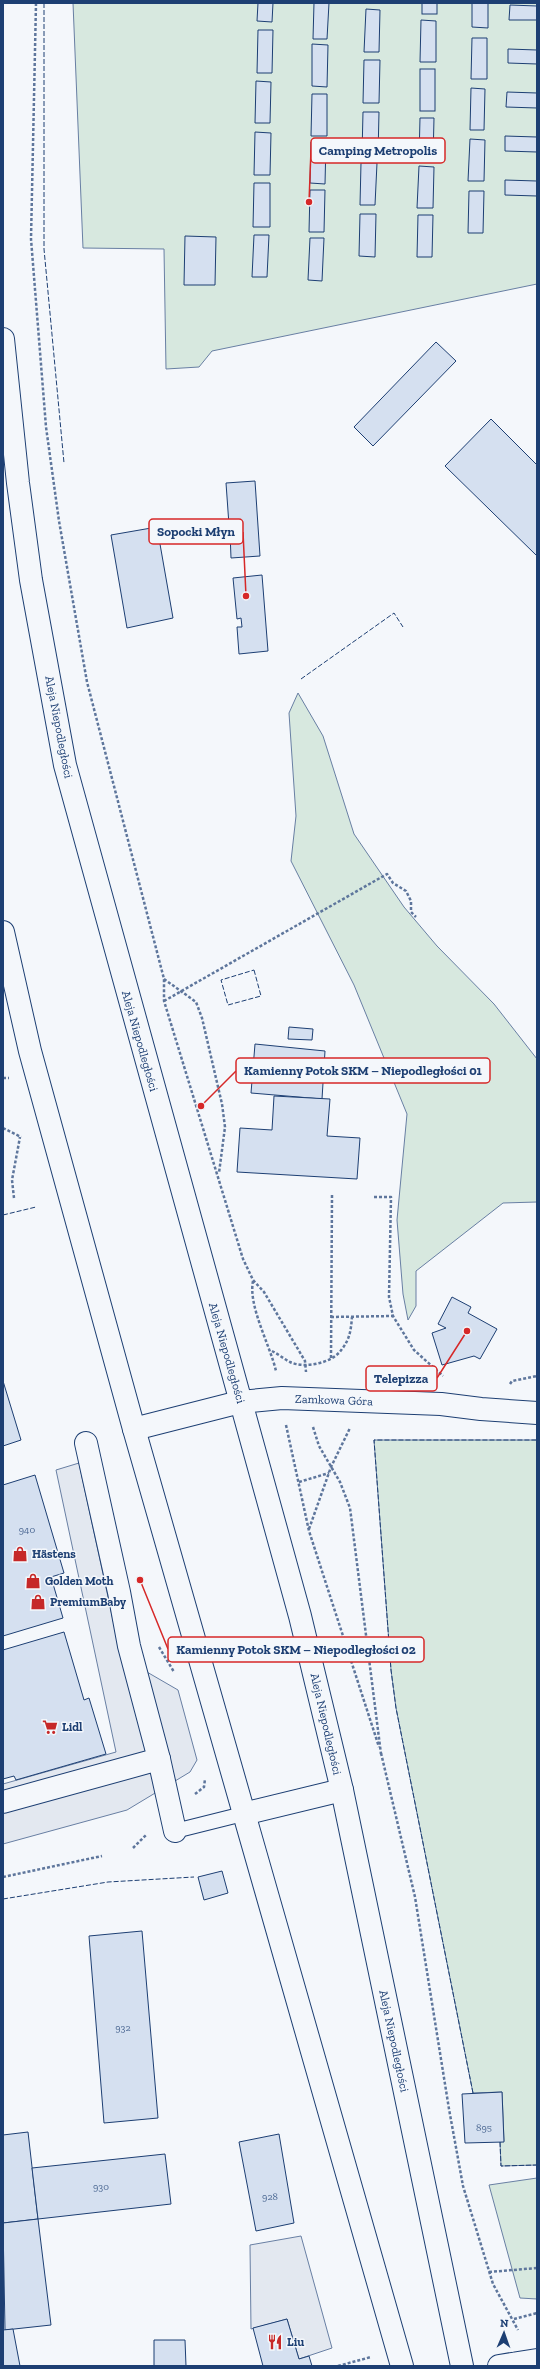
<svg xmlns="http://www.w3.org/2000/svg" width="540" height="2369" viewBox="0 0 540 2369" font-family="'Zilla Slab',serif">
<rect width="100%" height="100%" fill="#f4f7fb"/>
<!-- green -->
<g fill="#d7e8df" stroke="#687fa3">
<path d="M 73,3 L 537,3 L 537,284 L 212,351 L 199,367 L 166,369 L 164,249 L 83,248 Z"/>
<path d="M 298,693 L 323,736 L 354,834 L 404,907 L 437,946 L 494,1004 L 537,1059 L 537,1202 L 503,1203 L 416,1271 L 416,1306 L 408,1320 L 403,1294 L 397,1220 L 407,1114 L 354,985 L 291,861 L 296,816 L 289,713 Z"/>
<path d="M 374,1440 L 537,1440 L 537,2165 L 501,2166 L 500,2142 L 504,2141 L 502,2092 L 473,2093 L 396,1708 L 391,1670 Z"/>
<path d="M 537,2178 L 537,2299 L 520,2298 L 489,2185 Z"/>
</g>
<!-- parking -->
<g fill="#e3e8f0" stroke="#687fa3">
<path d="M 79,1463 L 121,1657 L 178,1690 L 197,1760 L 190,1772 L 127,1810 L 3,1844 L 3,1784 L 116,1752 L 56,1470 Z"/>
<path d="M 301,2236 L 332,2348 L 299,2359 L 287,2319 L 251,2329 L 250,2245 Z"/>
</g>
<!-- building -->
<g fill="#d5e0f0" stroke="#1d3f73">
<path d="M 258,3 L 273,3 L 272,22 L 257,21 Z"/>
<path d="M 314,3 L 329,3 L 327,39 L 313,39 Z"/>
<rect x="422" y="3" width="15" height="11"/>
<path d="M 472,3 L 488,3 L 488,28 L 472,27 Z"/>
<path d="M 510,5 L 537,6 L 537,20 L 509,20 Z"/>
<path d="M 366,9 L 380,10 L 379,52 L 364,52 Z"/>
<path d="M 421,20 L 436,21 L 436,62 L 420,62 Z"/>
<path d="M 258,30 L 273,30 L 272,73 L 257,73 Z"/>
<path d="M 472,38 L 487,38 L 487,79 L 471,79 Z"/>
<path d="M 312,44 L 328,45 L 327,87 L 312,86 Z"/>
<path d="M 508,49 L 537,50 L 537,64 L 508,63 Z"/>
<path d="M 364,60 L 380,60 L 379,103 L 363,103 Z"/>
<rect x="420" y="69" width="15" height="42"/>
<path d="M 256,81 L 271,82 L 270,123 L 255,123 Z"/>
<path d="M 471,88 L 485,89 L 484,130 L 470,130 Z"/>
<path d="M 507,92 L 537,93 L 537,108 L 506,107 Z"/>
<path d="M 312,94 L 327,94 L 327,136 L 311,136 Z"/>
<path d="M 363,112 L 379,112 L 378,155 L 362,154 Z"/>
<path d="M 420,118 L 434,118 L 433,160 L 419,159 Z"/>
<path d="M 255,132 L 271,133 L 270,175 L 254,175 Z"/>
<path d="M 505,136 L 537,137 L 537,152 L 505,151 Z"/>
<path d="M 470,139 L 485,140 L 484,181 L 468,181 Z"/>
<path d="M 311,142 L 326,142 L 325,184 L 310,183 Z"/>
<path d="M 361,163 L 377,163 L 375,205 L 360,205 Z"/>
<path d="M 419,166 L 434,167 L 433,208 L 417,208 Z"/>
<path d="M 505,180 L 537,181 L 537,196 L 505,195 Z"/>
<path d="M 254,183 L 270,183 L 270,227 L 253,227 Z"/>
<path d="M 310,190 L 325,190 L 324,232 L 309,232 Z"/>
<path d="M 469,191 L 484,191 L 483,233 L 468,233 Z"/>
<path d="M 360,214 L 376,214 L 375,257 L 359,256 Z"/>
<path d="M 418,215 L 433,215 L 432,257 L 417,257 Z"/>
<path d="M 254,235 L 269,235 L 267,277 L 252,277 Z"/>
<path d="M 185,236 L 216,237 L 215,285 L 184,285 Z"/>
<path d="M 310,238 L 324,238 L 322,281 L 308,280 Z"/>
<path d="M 436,342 L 456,361 L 373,446 L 354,427 Z"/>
<path d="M 491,419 L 537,465 L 537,556 L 445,466 Z"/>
<path d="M 255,481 L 260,556 L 231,558 L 230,532 L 234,531 L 234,524 L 229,525 L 226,483 Z"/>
<path d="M 157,527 L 173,618 L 127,628 L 111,535 Z"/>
<path d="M 262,575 L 268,651 L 239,654 L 237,627 L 242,627 L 241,618 L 237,619 L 233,578 Z"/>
<path d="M 289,1027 L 313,1029 L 312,1040 L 288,1039 Z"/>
<path d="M 255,1044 L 325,1051 L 322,1099 L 251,1093 Z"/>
<path d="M 274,1096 L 330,1099 L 327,1136 L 360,1138 L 357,1179 L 237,1172 L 240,1128 L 272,1130 Z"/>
<path d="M 452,1297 L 471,1307 L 468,1313 L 497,1329 L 480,1359 L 474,1356 L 442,1365 L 432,1333 L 446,1328 L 438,1324 Z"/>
<path d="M 3,1381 L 21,1440 L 3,1446 Z"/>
<path d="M 35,1475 L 64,1573 L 51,1577 L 63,1618 L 3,1636 L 3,1485 Z"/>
<path d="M 64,1632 L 84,1700 L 89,1698 L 106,1754 L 16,1780 L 14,1776 L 3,1779 L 3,1650 Z"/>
<path d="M 222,1871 L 228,1893 L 204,1900 L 198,1877 Z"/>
<path d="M 142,1931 L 158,2118 L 104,2123 L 89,1936 Z"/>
<path d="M 502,2092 L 504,2142 L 465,2143 L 462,2094 Z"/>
<path d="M 28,2132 L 38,2219 L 3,2223 L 3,2135 Z"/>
<path d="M 279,2134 L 294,2223 L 256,2231 L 239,2142 Z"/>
<path d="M 165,2154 L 171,2204 L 38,2219 L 32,2168 Z"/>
<path d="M 38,2219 L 51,2325 L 5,2330 L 3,2223 Z"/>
<path d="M 287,2319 L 299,2359 L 309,2356 L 312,2366 L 263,2366 L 253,2328 Z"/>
<path d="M 13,2329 L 20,2366 L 3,2366 L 3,2330 Z"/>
<path d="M 154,2340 L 185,2340 L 186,2366 L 154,2366 Z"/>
</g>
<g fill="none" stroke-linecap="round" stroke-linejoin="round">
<!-- lane casing -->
<g stroke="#1d3f73" stroke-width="16">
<path id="lane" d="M 175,1831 L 243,1814"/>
</g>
<!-- street casing -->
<g stroke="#1d3f73" stroke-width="24">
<g id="street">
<path d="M 134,1429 L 240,1402 L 282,1398 L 441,1404 L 481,1409 L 537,1413"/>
<path d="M 86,1443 L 119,1592 L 129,1646 L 159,1759 L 175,1831"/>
<path d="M 3,1802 L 159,1759"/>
</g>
</g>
<!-- secondary casing -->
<g stroke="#1d3f73" stroke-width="24">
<path id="secondary" d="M 499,2366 L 537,2360"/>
</g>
<!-- primary casing -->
<g stroke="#1d3f73" stroke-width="24">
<g id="primary">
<path d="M 3,339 L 18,483 L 31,580 L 65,765 L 300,1616 L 342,1790 L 462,2366"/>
<path d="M 3,932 L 30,1051 L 134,1429 L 402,2366"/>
<path d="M 243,1814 L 342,1790"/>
</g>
</g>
<!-- path -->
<g stroke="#5e769c" stroke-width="2.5" stroke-dasharray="3 2" stroke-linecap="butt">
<path d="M 36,3 L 31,239 L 46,427 L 59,521 L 87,682 L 164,979 L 164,1001 L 243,1259 L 253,1280 L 264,1292 L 305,1361 L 306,1372"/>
<path d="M 164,979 L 196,1002 L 202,1018 L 222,1104 L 225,1127 L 219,1173"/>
<path d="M 164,1001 L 387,874 L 393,883 L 406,891 L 411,901 L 411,912 L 416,917"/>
<path d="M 3,1078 L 9,1078"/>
<path d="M 3,1128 L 21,1137"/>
<path d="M 374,1197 L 391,1197 L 389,1297 L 393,1316 L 414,1350 L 443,1376"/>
<path d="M 14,1198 L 12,1180 L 20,1137"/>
<path d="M 253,1281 C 248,1306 270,1345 276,1371"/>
<path d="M 331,1317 L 393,1316"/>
<path d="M 272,1351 C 278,1354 284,1359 290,1362 C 305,1369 333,1363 342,1349 C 350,1339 351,1329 352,1317"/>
<path d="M 331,1358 L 332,1195"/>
<path d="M 510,1384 L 512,1381 L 537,1376"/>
<path d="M 286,1425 L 309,1531 L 379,1747"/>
<path d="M 313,1427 L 319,1446 L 340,1482 L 350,1508 L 381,1754"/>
<path d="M 299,1482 L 329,1473"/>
<path d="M 309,1529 L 331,1467 L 350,1428"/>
<path d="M 159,1647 L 174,1672"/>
<path d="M 381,1753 L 415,1897 L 449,2109 L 463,2186 L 493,2284 L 518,2330"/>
<path d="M 195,1794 L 204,1787 L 205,1779"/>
<path d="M 133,1848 L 147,1834"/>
<path d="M 3,1877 L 102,1856"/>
<path d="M 489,2272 L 537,2268"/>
<path d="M 514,2319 L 537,2313"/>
<path d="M 338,2366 L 371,2357"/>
</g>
<!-- lane -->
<use href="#lane" stroke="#f4f7fb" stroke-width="14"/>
<!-- street -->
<use href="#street" stroke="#f4f7fb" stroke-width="22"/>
<!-- secondary -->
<use href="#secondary" stroke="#f4f7fb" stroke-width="22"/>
<!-- primary -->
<use href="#primary" stroke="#f4f7fb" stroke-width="22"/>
<!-- fence -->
<g stroke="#1d3f73" stroke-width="1" stroke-dasharray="5 2" stroke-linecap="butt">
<path d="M 44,3 L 44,249 L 64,463"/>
<path d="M 301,679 L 394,613 L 403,627"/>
<path d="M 254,970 L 261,996 L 228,1005 L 221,980 Z"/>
<path d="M 3,1215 L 36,1207"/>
<path d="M 3,1899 L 108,1882 L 194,1877"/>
<path d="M 473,2093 L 396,1708 L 391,1670 L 374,1440 L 537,1440"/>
<path d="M 500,2142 L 501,2166 L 537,2165"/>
</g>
</g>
<!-- icons -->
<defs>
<g id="shop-bare" transform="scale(1.2)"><path d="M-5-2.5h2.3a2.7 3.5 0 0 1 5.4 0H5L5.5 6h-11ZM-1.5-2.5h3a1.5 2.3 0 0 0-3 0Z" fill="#c62828" stroke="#f4f7fb" stroke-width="2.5" paint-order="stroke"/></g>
<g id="supermarket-bare" transform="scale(1.2)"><path d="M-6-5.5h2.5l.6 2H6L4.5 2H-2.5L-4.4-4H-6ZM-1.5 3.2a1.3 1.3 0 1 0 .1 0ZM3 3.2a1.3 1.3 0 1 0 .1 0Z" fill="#c62828" stroke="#f4f7fb" stroke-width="2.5" paint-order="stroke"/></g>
<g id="restaurant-bare" transform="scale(1.2)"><path d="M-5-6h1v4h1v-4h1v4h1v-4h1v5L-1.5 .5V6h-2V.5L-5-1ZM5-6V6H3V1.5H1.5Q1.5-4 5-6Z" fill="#c62828" stroke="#f4f7fb" stroke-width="2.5" paint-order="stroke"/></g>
</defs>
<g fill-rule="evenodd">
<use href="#shop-bare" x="20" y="1554"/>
<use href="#shop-bare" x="33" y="1581"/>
<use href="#shop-bare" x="38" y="1602"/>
<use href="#supermarket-bare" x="50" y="1727"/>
<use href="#restaurant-bare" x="275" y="2342"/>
</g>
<g text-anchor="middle" stroke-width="3" stroke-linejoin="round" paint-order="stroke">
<!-- number labels -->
<g font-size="10" fill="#4b6792">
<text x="27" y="1533">940</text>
<text x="123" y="2031">932</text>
<text x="484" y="2131">895</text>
<text x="101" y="2190">930</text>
<text x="270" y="2200">928</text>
</g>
<!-- street labels -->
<g font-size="12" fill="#1d3f73" stroke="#f4f7fb">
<text transform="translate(59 727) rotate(79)" y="4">Aleja Niepodległości</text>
<text transform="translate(140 1041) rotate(74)" y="4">Aleja Niepodległości</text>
<text transform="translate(227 1353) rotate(74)" y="4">Aleja Niepodległości</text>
<text transform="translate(334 1400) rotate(2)" y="4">Zamkowa Góra</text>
<text transform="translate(326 1724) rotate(77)" y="4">Aleja Niepodległości</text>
<text transform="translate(394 2041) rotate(78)" y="4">Aleja Niepodległości</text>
</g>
<!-- poi labels -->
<g font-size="12" font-weight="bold" fill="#1d3f73" stroke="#f4f7fb" text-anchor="start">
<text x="32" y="1558">Hästens</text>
<text x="45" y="1585">Golden Moth</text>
<text x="50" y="1606">PremiumBaby</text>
<text x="62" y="1731">Lidl</text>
<text x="287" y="2346">Liu</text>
</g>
</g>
<!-- callouts -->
<path fill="none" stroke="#d62828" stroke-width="1.5" d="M309 202L311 150M246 596L243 532M201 1106L236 1071M467 1331L437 1378M140 1580L168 1649"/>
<g fill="#d62828" stroke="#f4f7fb" stroke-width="1.5">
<circle cx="309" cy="202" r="4"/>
<circle cx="246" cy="596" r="4"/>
<circle cx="201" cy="1106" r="4"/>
<circle cx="467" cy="1331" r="4"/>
<circle cx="140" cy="1580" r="4"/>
</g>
<g fill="#f4f7fb" stroke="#d62828" stroke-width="1.5">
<rect x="311" y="138" width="134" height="25" rx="4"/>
<rect x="149" y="519" width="94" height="25" rx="4"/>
<rect x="236" y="1058" width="254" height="25" rx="4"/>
<rect x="366" y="1366" width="71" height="25" rx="4"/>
<rect x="168" y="1637" width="256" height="25" rx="4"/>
</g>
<g font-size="13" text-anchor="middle" font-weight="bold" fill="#1d3f73">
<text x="378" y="155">Camping Metropolis</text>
<text x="196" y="536">Sopocki Młyn</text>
<text x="363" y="1075">Kamienny Potok SKM – Niepodległości 01</text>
<text x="401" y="1383">Telepizza</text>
<text x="296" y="1654">Kamienny Potok SKM – Niepodległości 02</text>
</g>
<!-- border -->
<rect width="540" height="2369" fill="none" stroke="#1d3f73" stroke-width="8"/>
<!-- north arrow -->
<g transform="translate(504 2333) rotate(2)" stroke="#f4f7fb" stroke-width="3" paint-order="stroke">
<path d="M0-3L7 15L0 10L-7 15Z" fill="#1d3f73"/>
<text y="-6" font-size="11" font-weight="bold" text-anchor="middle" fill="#1d3f73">N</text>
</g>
</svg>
